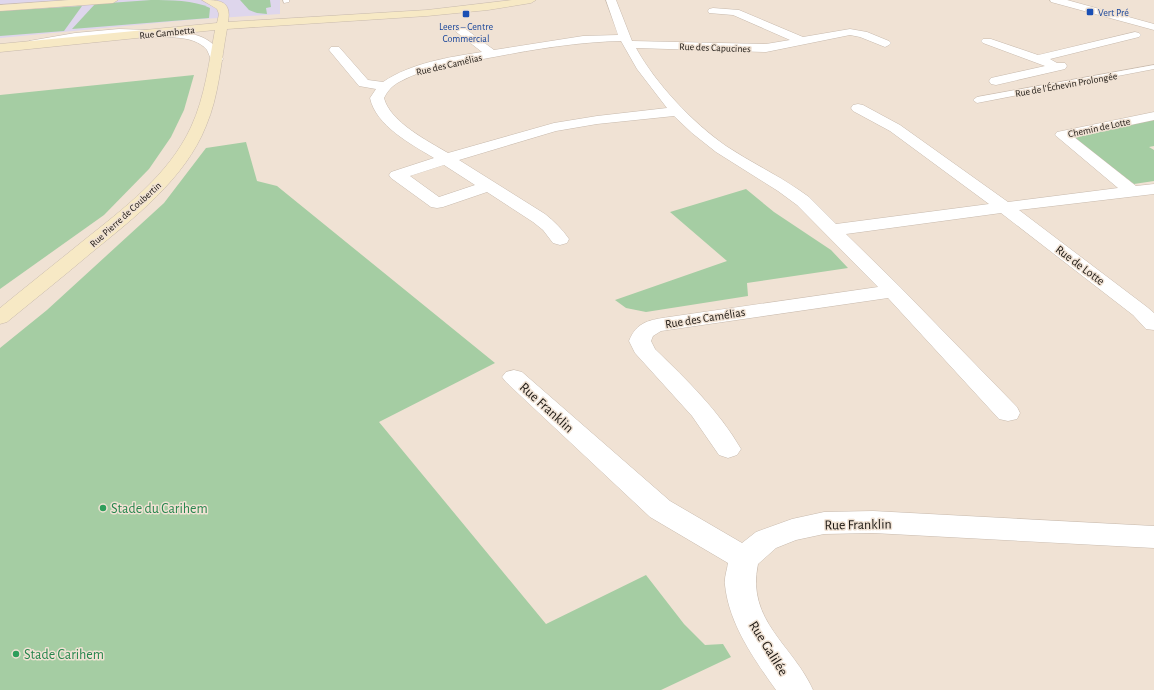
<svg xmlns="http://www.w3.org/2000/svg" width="1154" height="690" viewBox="0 0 1154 690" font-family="'Alegreya Sans',sans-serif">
<rect width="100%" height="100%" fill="#f0e2d4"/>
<!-- commercial -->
<path fill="#ded6ec" d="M 0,0 L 280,0 L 280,14 L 188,20 L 0,38 Z"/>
<!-- green -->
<g fill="#a5cda3">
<path d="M 151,0 C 170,0 194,0 210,8 L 209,18 L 72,29 L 95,4 Z"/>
<path d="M 240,0 L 270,0 L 271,7 L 266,8 L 267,14 L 257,13 L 249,10 Z"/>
<path d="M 82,6 L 64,31 L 0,36 L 0,11 Z"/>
<path d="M 194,75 L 184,110 L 171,137 L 149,169 L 104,215 L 0,289 L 0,95 Z"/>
<path d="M 1154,119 L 1154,146 L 1149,147 L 1154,150 L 1154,181 L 1134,184 L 1074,138 Z"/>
<path d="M 246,142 L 257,181 L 277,186 L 495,363 L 379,422 L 546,624 L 646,575 L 684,624 L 705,645 L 723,644 L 731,657 L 661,690 L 0,690 L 0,348 L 47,310 L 164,203 L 206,148 Z"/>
<path d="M 746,189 L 774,212 L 831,250 L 848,268 L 747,283 L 748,296 L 646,312 L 626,308 L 615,300 L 727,261 L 670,212 Z"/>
</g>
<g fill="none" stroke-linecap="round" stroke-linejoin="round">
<!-- lane casing -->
<g stroke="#c8baad" stroke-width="1">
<g id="lane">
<path d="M 283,0 L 289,0 L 289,2 L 284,3 Z"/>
<path d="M 119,29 L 148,30 L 152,32 L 148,34 L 90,36 L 32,45 L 28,43 L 29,41 L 75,33 Z"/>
<path d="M 1154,65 L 1154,69 L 977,103 L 973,100 L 977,97 Z"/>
</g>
</g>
<!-- street casing -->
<g stroke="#c8baad" stroke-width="1">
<g id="street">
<path d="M 606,0 L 616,0 L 632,41 L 766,44 L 790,40 L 733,15 L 709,13 L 708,11 L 709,9 L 713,8 L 739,10 L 803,37 L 850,29 L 867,32 L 889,41 L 891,43 L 889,45 L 885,47 L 860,37 L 850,35 L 766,52 L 636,48 C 656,84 692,122 726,146 C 750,162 776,174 799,190 L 809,197 L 836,224 L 989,204 L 890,131 L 853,111 L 851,108 L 853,105 L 858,104 L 863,105 L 900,125 L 1008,202 L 1118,188 L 1055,135 L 1057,132 L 1062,131 L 1154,112 L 1154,120 L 1074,137 L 1136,186 L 1154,184 L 1154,194 L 1019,210 L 1147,307 L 1154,313 L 1154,330 L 1146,329 L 1133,315 L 1001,213 L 846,234 L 900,287 L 1017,407 L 1020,413 L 1017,419 L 1008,421 L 999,419 L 888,298 L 661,331 L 653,336 L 651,341 L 655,349 C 687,380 719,411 741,449 L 737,455 L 728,458 L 719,455 L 692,416 L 635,353 L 629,341 C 637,321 650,320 669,317 L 878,287 L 797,205 L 778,191 L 716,152 L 692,133 L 674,116 L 597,124 L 556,131 L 459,160 L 545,214 C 554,221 562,229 569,239 L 567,243 L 560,245 L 553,243 L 543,230 L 533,222 L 487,192 L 443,207 L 437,208 L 431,207 L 391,178 L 389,175 L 391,172 L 434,158 C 411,144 376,126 370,98 L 376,89 L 359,86 L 329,50 L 331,47 L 339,47 L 368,80 L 383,82 C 411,63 449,57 482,52 L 455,31 L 453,29 L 455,27 L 463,27 L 494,50 L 583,36 L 618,35 ZM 621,41 L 637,69 L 667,108 L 597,116 L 554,123 L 448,153 C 428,141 390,122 384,98 C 388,90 393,85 401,81 C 429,66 463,63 494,57 C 536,49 578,42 621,41 ZM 444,165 L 475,185 L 439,197 L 410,176 Z"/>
<path d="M 1050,0 L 1067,0 L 1154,24 L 1154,30 L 1051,2 Z"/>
<path d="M 162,31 C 188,32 212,33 223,59 L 221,62 L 213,62 C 210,58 209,54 207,50 C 193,33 161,38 142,38 L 138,37 L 136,35 L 138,33 Z"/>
<path d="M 1135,32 L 1139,33 L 1141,35 L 1139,37 L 1050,59 L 1057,63 L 1065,63 L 1067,66 L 1065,69 L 996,85 L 991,84 L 989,81 L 991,78 L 1045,66 L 983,43 L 981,41 L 983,39 L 991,39 L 1038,55 Z"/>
<path d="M 514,370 L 522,372 L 670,501 L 742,543 L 756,532 L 792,519 L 824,512 L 873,511 L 1154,526 L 1154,548 L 873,533 L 824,534 L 796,540 L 776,548 L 758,564 C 746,621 793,645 813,690 L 776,690 C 754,659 729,624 725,585 C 724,578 727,570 728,563 L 650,517 L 506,382 L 502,377 L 506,372 Z"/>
</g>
</g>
<!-- secondary casing -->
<g stroke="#c8baad" stroke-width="1">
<g id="secondary">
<path d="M 69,0 L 118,0 L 113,3 L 0,11 L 0,5 Z"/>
<path d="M 202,0 C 219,0 232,0 228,22 L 427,10 L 512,0 L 536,0 L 531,3 L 488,10 L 427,16 L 227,29 C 221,61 219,96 206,126 C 185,179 134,218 91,253 C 64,276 35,299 7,322 L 0,324 L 0,308 C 28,285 56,263 83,241 C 123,209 169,175 191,127 C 205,97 209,62 215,30 L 0,52 L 0,44 L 217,23 L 219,14 L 217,9 Z"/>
</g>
</g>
<!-- lane -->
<use href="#lane" fill="#fff" fill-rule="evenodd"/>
<!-- street -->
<use href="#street" fill="#fff" fill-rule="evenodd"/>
<!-- secondary -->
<use href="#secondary" fill="#f7e9c5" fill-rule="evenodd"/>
</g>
<!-- markers -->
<g fill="#1a4fb4" stroke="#f0e2d4" stroke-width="1.5">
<rect x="1086" y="8" width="8" height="8" rx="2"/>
<rect x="462" y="10" width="8" height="8" rx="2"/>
</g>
<g fill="#2e9e5b" stroke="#f0e2d4" stroke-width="1.5">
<circle cx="103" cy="508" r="4"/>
<circle cx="16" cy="654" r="4"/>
</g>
<g text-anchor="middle" stroke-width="3" stroke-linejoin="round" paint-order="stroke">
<!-- far-transit labels -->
<g font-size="10" fill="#164399" stroke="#f0e2d4" text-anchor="start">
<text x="1098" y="16">Vert Pré</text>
<text x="466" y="30" text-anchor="middle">Leers – Centre<tspan x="466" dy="12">Commercial</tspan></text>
</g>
<!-- far-street labels -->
<g font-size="10" fill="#1e1914" stroke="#f0e2d4">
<text transform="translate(167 32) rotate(-6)" y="4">Rue Gambetta</text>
<text transform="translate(715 47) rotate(2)" y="4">Rue des Capucines</text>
<text transform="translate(449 64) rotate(-13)" y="4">Rue des Camélias</text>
<text transform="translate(1066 84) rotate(-10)" y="4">Rue de l'Échevin Prolongée</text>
<text transform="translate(1099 127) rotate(-12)" y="4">Chemin de Lotte</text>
<text transform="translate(125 214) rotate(-42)" y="4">Rue Pierre de Coubertin</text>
</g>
<!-- street labels -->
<g font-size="12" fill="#1e1914" stroke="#f0e2d4">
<text transform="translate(1080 265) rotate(37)" y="4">Rue de Lotte</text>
<text transform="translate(705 318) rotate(-9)" y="4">Rue des Camélias</text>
</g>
<!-- near-street labels -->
<g font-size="14" fill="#1e1914" stroke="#f0e2d4">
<text transform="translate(547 407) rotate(42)" y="5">Rue Franklin</text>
<text transform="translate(858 524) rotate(-1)" y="5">Rue Franklin</text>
<text transform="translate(769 648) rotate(58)" y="5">Rue Galilée</text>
</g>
<!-- near-leisure labels -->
<g font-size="14" fill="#27864d" stroke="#f0e2d4" text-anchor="start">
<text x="111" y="513">Stade du Carihem</text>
<text x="24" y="659">Stade Carihem</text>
</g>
</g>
</svg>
